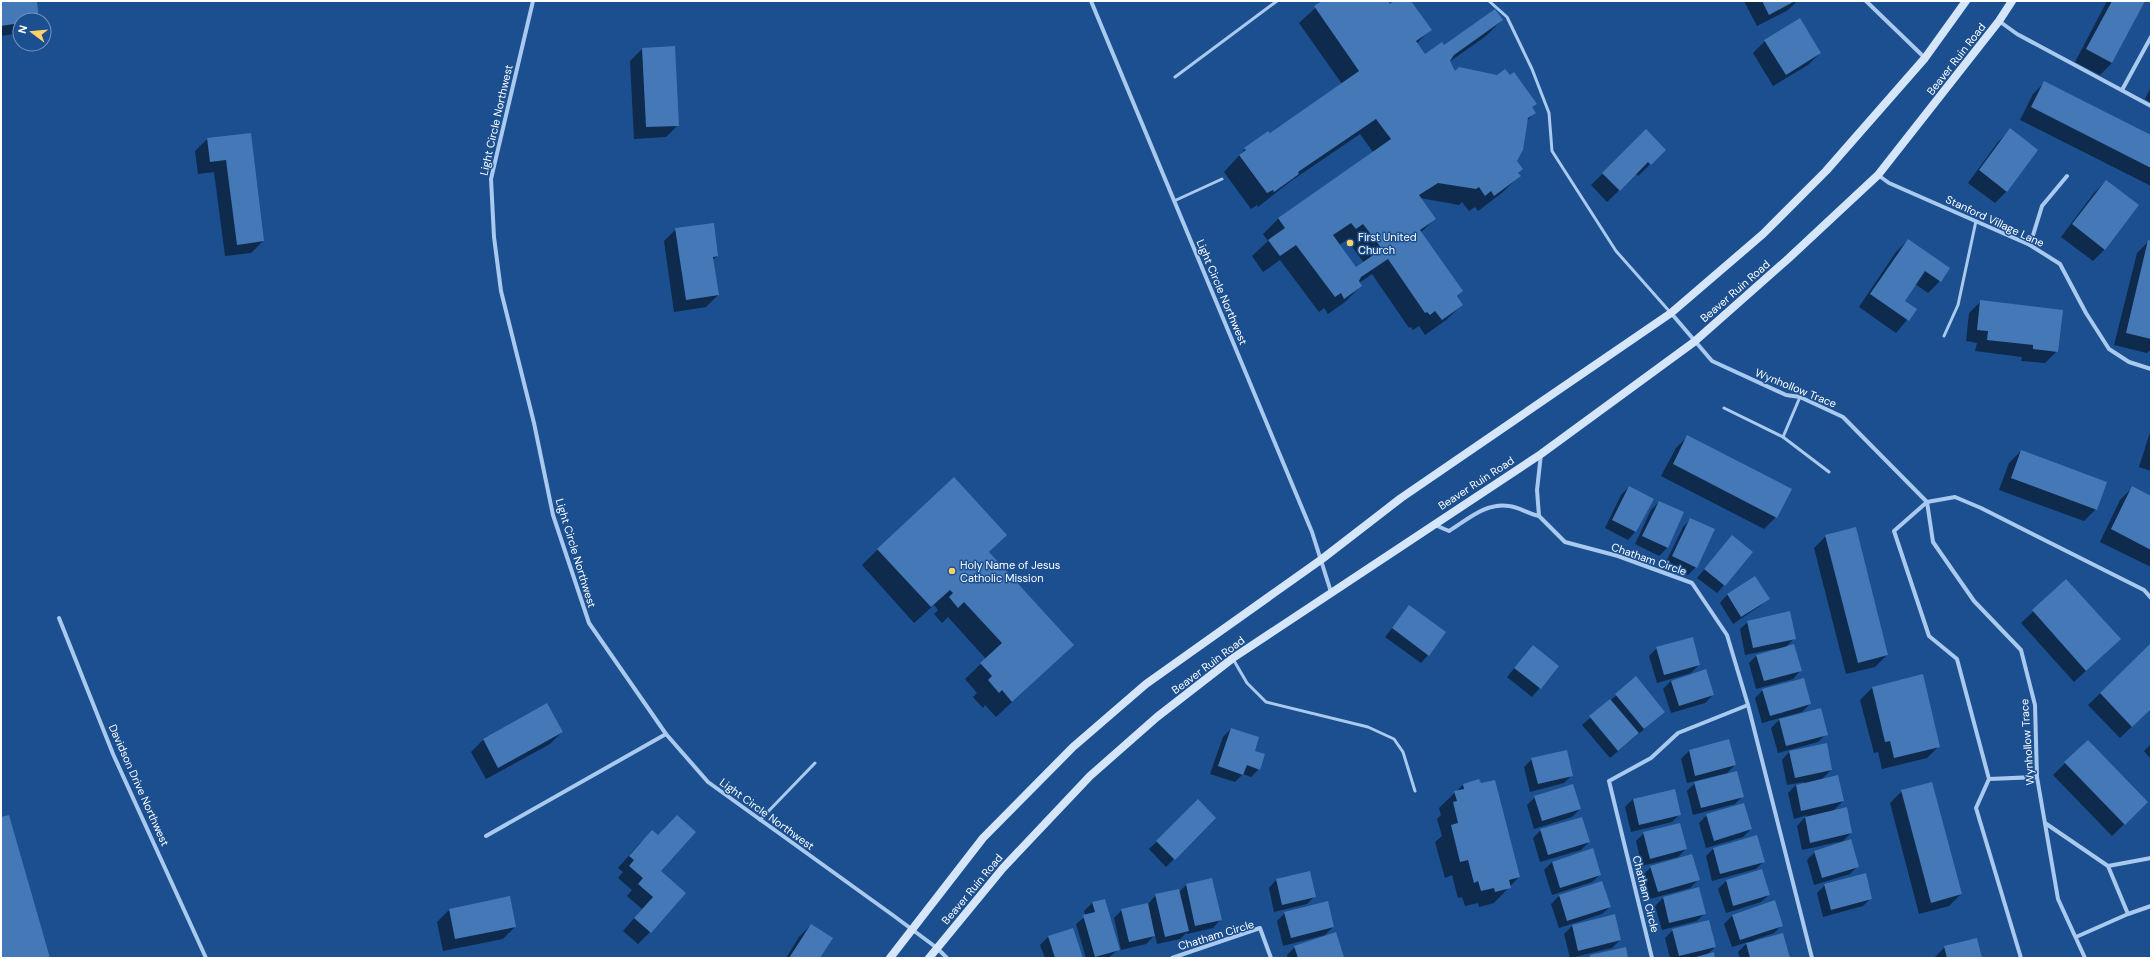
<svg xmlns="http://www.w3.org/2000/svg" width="2152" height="959" viewBox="0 0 2152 959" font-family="'DM Sans',sans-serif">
<rect width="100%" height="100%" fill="#1b4f8f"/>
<!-- shadow -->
<g fill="#0007" fill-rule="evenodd">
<path d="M 1,1 L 36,1 L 38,20 L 20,20 L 20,33 L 1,36 Z"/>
<path d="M 1323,1 L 1386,1 L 1390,5 L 1396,1 L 1410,1 L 1431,29 L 1416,44 L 1425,55 L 1502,20 L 1486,36 L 1449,62 L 1455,72 L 1531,108 L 1534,113 L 1526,122 L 1516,161 L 1519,176 L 1503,192 L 1478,211 L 1475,207 L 1469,211 L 1462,202 L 1459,205 L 1420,198 L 1435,219 L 1421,232 L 1462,291 L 1457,297 L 1462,305 L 1446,320 L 1425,335 L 1419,326 L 1413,330 L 1411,327 L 1409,328 L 1372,274 L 1359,283 L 1361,286 L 1345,302 L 1328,314 L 1324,308 L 1319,312 L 1280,260 L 1263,272 L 1252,256 L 1268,241 L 1263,234 L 1279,218 L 1373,152 L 1360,134 L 1291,181 L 1258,207 L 1257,205 L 1251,209 L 1224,172 L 1245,149 L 1269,134 L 1342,84 L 1299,23 ZM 1347,240 L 1364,263 L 1356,268 L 1339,245 Z"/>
<path d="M 1744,1 L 1797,1 L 1788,10 L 1757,26 Z"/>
<path d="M 2107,1 L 2144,1 L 2112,63 L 2100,75 L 2075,62 Z"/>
<path d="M 1765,41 L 1820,53 L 1808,65 L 1773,86 L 1753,53 Z"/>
<path d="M 642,49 L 678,125 L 666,137 L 634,139 L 630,61 Z"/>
<path d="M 2045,82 L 2151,136 L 2151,186 L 2020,120 L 2033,94 Z"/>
<path d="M 2151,87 L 2151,103 L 2145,99 Z"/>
<path d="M 2010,130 L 2007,191 L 1995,203 L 1968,183 L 1998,142 Z"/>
<path d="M 1646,131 L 1665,150 L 1638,176 L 1636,174 L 1607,202 L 1591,185 Z"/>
<path d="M 250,134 L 263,241 L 251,253 L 225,256 L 214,172 L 198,174 L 195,151 L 207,139 Z"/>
<path d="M 2106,181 L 2105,249 L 2093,261 L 2061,237 L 2094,193 Z"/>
<path d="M 676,229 L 717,256 L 713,260 L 718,295 L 706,307 L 674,312 L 664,241 Z"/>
<path d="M 1908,240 L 1940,281 L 1928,293 L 1915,284 L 1904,301 L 1916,309 L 1896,333 L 1859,307 L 1896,252 Z"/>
<path d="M 2149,241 L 2151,242 L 2151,349 L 2147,353 L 2114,345 L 2137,253 Z"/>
<path d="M 1981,301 L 2057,351 L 2045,363 L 2021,361 L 2022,357 L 1975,351 L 1977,343 L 1966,341 L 1969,313 Z"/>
<path d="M 2151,429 L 2151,471 L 2139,467 Z"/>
<path d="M 1688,436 L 1776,517 L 1764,529 L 1661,476 L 1676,448 Z"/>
<path d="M 2021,451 L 2096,509 L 2084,521 L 1999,490 L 2009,463 Z"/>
<path d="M 1629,487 L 1652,499 L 1635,532 L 1628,540 L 1605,528 L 1621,495 Z"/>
<path d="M 2132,488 L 2151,497 L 2151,567 L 2100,542 L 2120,500 Z"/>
<path d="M 1659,502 L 1683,513 L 1667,548 L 1659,556 L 1635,544 L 1651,510 Z"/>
<path d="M 1691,519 L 1696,567 L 1688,575 L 1665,564 L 1683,527 Z"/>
<path d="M 1006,535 L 988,553 L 1057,660 L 996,717 L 985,705 L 983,708 L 973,697 L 977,693 L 965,679 L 986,659 L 948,617 L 942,623 L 934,614 L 938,610 L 934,605 L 914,623 L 862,565 L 878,549 Z"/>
<path d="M 1732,536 L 1724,585 L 1717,593 L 1697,578 Z"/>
<path d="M 1826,536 L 1887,655 L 1875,667 L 1846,674 L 1814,548 Z"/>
<path d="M 1755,577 L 1768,598 L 1760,606 L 1733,624 L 1720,603 L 1727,595 Z"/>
<path d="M 2066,581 L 2107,651 L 2074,682 L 2021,623 Z"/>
<path d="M 1409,607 L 1428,655 L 1421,663 L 1385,637 Z"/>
<path d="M 1748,622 L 1794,638 L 1785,648 L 1800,671 L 1793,679 L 1756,689 L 1749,663 L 1757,655 L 1774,651 L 1774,649 L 1745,655 L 1740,629 Z"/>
<path d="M 2151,645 L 2151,708 L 2120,738 L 2088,705 Z"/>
<path d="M 1533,646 L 1558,666 L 1532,697 L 1507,677 Z"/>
<path d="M 1657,648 L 1699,665 L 1691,673 L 1657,683 L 1649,656 Z"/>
<path d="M 1636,678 L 1655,720 L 1610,758 L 1582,725 Z"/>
<path d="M 1671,681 L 1713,695 L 1705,703 L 1671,713 L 1663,689 Z"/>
<path d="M 1872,688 L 1939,746 L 1927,758 L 1882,769 L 1878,752 L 1874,753 L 1860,700 Z"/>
<path d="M 1763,690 L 1810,704 L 1802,712 L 1762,723 L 1755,698 Z"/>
<path d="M 547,705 L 562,732 L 550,744 L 486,779 L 471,752 L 483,740 Z"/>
<path d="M 1779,720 L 1826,734 L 1818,742 L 1778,753 L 1771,728 Z"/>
<path d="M 1231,729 L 1253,751 L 1259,769 L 1251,777 L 1243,774 L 1235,782 L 1210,774 L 1223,737 Z"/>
<path d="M 2088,741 L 2147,802 L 2112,836 L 2053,775 Z"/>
<path d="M 2151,744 L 2151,759 L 2144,751 Z"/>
<path d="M 1689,751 L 1735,765 L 1727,773 L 1687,783 L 1681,759 Z"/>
<path d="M 1790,751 L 1831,770 L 1822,779 L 1843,801 L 1833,811 L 1851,833 L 1843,841 L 1802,850 L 1797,826 L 1807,815 L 1794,819 L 1788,793 L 1796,785 L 1804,784 L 1804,782 L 1787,785 L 1782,760 Z"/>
<path d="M 1532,759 L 1572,775 L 1564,783 L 1530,792 L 1524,767 Z"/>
<path d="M 1695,783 L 1743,796 L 1735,804 L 1693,815 L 1687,791 Z"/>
<path d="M 1463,785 L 1519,877 L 1494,903 L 1479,907 L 1478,903 L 1465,906 L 1462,897 L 1458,898 L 1452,875 L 1445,878 L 1435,842 L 1442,836 L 1437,819 L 1441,815 L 1439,808 Z"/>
<path d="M 1902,791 L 1961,894 L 1949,906 L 1919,914 L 1890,803 Z"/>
<path d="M 1535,797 L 1580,809 L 1572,817 L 1534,829 L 1527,805 Z"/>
<path d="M 1633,799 L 1680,814 L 1672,822 L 1631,832 L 1625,807 Z"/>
<path d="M 1198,801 L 1215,818 L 1166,867 L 1149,849 Z"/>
<path d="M 1707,815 L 1751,829 L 1743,837 L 1706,848 L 1699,823 Z"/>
<path d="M 1541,830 L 1589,842 L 1581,850 L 1540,862 L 1533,838 Z"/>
<path d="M 1644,833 L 1686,849 L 1678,857 L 1642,866 L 1636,841 Z"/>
<path d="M 658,836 L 660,871 L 650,932 L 638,944 L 623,931 L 642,909 L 627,896 L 632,890 L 618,878 L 623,872 L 618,868 L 640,843 Z"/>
<path d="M 1714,848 L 1764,861 L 1756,869 L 1712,881 L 1706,856 Z"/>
<path d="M 1815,852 L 1858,866 L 1850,874 L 1814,885 L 1807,860 Z"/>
<path d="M 1552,862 L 1600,875 L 1592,882 L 1552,895 L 1544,870 Z"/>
<path d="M 1651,867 L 1698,880 L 1690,888 L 1650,899 L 1643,875 Z"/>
<path d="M 1762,870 L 1769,895 L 1761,902 L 1726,913 L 1718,889 L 1726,881 Z"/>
<path d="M 1276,880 L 1315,896 L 1307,904 L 1274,912 L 1269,888 Z"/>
<path d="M 1602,883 L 1610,907 L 1602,914 L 1559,928 L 1551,904 L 1559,896 Z"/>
<path d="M 1186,885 L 1220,920 L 1213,928 L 1187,934 L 1187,932 L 1180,939 L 1157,944 L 1155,935 L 1146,944 L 1121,950 L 1114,918 L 1122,910 L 1148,904 L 1156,895 L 1179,892 Z"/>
<path d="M 1825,885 L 1871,898 L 1863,906 L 1823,917 L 1817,893 Z"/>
<path d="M 1663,898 L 1705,913 L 1697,921 L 1662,930 L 1655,906 Z"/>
<path d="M 1105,900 L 1119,949 L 1108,958 L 1086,958 L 1076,924 L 1086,916 L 1084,911 L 1092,903 Z"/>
<path d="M 1774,902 L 1782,925 L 1774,933 L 1754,940 L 1789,958 L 1740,958 L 1738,952 L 1748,942 L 1732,947 L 1724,924 L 1732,916 Z"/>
<path d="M 449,910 L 515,927 L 503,939 L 443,951 L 437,922 Z"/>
<path d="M 1285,913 L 1333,927 L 1325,935 L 1283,946 L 1277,921 Z"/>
<path d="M 1614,915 L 1620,940 L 1612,948 L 1570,958 L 1564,934 L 1572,926 Z"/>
<path d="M 811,925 L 819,958 L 786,958 L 799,937 Z"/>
<path d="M 1673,930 L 1715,947 L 1707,955 L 1714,958 L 1670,958 L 1665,938 Z"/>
<path d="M 1048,937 L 1082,958 L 1045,958 L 1040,945 Z"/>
<path d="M 1295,947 L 1343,957 L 1288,958 L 1287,955 Z"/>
<path d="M 1945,947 L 1981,958 L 1934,958 Z"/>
</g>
<!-- building -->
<g fill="#4478b7" fill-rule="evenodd">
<path d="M 1,1 L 37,1 L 39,20 L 20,20 L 20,23 L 1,26 Z"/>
<path d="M 1322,1 L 1388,1 L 1390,4 L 1394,1 L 1411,1 L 1432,30 L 1416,41 L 1425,54 L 1442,42 L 1444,45 L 1495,9 L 1503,20 L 1454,55 L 1450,61 L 1455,71 L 1459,67 L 1497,75 L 1505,69 L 1510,75 L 1514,72 L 1537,104 L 1532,107 L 1536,113 L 1528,118 L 1523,150 L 1517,161 L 1523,169 L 1518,173 L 1521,176 L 1494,196 L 1491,191 L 1485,196 L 1479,187 L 1476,189 L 1438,183 L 1419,195 L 1436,219 L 1420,230 L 1463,291 L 1457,296 L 1463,305 L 1442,320 L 1435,311 L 1430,315 L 1427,312 L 1425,313 L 1388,259 L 1361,277 L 1359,281 L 1362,286 L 1344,299 L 1341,293 L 1335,297 L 1296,245 L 1280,256 L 1268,240 L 1285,228 L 1278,218 L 1391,139 L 1376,119 L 1298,172 L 1299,174 L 1274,192 L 1273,190 L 1267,193 L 1239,155 L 1246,150 L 1244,148 L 1268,131 L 1270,133 L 1359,71 L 1314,6 ZM 1351,223 L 1356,229 L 1363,224 L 1382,249 L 1356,267 L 1333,235 Z"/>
<path d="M 1762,1 L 1795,1 L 1769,15 Z"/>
<path d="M 2112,1 L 2145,1 L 2112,63 L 2086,49 Z"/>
<path d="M 1800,18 L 1821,53 L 1786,75 L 1764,40 Z"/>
<path d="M 675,46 L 679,126 L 646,127 L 642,48 Z"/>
<path d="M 2044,81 L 2151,135 L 2151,168 L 2031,107 Z"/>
<path d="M 2010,128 L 2038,150 L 2007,192 L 1979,170 Z"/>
<path d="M 1646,129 L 1666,150 L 1651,165 L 1648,162 L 1620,191 L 1602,173 Z"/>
<path d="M 251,133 L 264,241 L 237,245 L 226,160 L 210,162 L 207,138 Z"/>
<path d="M 2106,180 L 2139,205 L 2105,250 L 2072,224 Z"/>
<path d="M 714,223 L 718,256 L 713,257 L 719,295 L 686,300 L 675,228 Z"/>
<path d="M 1908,239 L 1950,268 L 1941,282 L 1925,271 L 1905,301 L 1917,309 L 1909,321 L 1870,294 Z"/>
<path d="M 2148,240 L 2151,241 L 2151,339 L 2126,333 Z"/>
<path d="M 1980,300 L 2063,310 L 2058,352 L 2033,349 L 2033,345 L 1987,340 L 1988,331 L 1977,330 Z"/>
<path d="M 1687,435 L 1792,489 L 1777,518 L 1673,464 Z"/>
<path d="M 2021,450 L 2107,482 L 2097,510 L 2011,478 Z"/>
<path d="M 954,477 L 1007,535 L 989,552 L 1074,645 L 1012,702 L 1002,690 L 999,693 L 988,680 L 992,676 L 980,663 L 1002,643 L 964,602 L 958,608 L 949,597 L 953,593 L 950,590 L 931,607 L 877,549 Z"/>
<path d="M 1629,486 L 1654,499 L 1636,532 L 1612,520 Z"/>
<path d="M 2132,486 L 2151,496 L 2151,550 L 2111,529 Z"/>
<path d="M 1659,501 L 1684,512 L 1668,548 L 1642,536 Z"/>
<path d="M 1690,518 L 1715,529 L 1697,568 L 1672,556 Z"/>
<path d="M 1856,527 L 1888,655 L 1858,663 L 1825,535 Z"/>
<path d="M 1732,535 L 1753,552 L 1725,586 L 1704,569 Z"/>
<path d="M 1755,576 L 1770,599 L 1741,617 L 1727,594 Z"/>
<path d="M 2066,579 L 2121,639 L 2086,671 L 2032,610 Z"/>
<path d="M 1409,605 L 1446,632 L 1429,656 L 1392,628 Z"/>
<path d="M 1790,611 L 1796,639 L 1753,648 L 1747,621 Z"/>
<path d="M 1693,637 L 1700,665 L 1664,675 L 1656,647 Z"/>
<path d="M 2151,643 L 2151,709 L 2132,727 L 2100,693 Z"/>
<path d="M 1794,644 L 1802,671 L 1764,681 L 1756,655 Z"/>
<path d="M 1533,645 L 1559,666 L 1541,689 L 1514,668 Z"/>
<path d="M 1706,669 L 1714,695 L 1679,706 L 1671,681 Z"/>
<path d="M 1923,674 L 1940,747 L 1894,758 L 1890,741 L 1885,742 L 1872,687 Z"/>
<path d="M 1636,676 L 1665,712 L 1644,729 L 1615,694 Z"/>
<path d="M 1804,678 L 1811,704 L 1770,716 L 1762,689 Z"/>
<path d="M 1610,699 L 1639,733 L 1618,751 L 1589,716 Z"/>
<path d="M 547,703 L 563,732 L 498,768 L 483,739 Z"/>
<path d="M 1821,708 L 1828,735 L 1786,746 L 1779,719 Z"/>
<path d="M 1231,728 L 1259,737 L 1255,751 L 1265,754 L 1260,770 L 1247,765 L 1243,775 L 1218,766 Z"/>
<path d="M 1729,739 L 1736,765 L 1695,776 L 1689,750 Z"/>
<path d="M 2088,740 L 2148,802 L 2125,825 L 2064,762 Z"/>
<path d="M 1827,743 L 1832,770 L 1795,778 L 1789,751 Z"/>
<path d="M 1567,750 L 1573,776 L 1538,784 L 1531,758 Z"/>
<path d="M 1737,771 L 1744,797 L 1701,808 L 1694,782 Z"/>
<path d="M 1838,775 L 1844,801 L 1801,811 L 1796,785 Z"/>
<path d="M 1479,779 L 1481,783 L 1495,780 L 1520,877 L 1509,880 L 1511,888 L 1495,892 L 1494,888 L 1481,891 L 1478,881 L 1474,883 L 1468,860 L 1460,862 L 1451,825 L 1458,823 L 1453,802 L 1457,801 L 1454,791 L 1464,789 L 1463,784 Z"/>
<path d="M 1932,782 L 1962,894 L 1931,903 L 1901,790 Z"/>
<path d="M 1573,784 L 1581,809 L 1542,821 L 1534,796 Z"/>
<path d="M 1675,789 L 1681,815 L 1639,825 L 1633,799 Z"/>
<path d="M 1198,799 L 1216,818 L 1175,860 L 1156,841 Z"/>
<path d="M 1744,803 L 1752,829 L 1714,841 L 1706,814 Z"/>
<path d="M 1847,807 L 1852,833 L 1810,843 L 1805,817 Z"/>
<path d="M 9,815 L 50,958 L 1,958 L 1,817 Z"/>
<path d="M 677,815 L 696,832 L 661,871 L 686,893 L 651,933 L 634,918 L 653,897 L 638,884 L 643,878 L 629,866 L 634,860 L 629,856 L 652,830 L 658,835 Z"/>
<path d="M 1582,817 L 1590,842 L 1548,855 L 1540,829 Z"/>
<path d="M 1680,823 L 1687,849 L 1650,859 L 1643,832 Z"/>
<path d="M 1757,835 L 1765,862 L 1720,874 L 1713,848 Z"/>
<path d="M 1851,839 L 1859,867 L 1822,878 L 1814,851 Z"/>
<path d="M 1593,848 L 1601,875 L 1560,888 L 1552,862 Z"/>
<path d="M 1692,854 L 1700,880 L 1658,892 L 1650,866 Z"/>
<path d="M 1762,869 L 1770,895 L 1733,906 L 1726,880 Z"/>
<path d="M 1310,871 L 1316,897 L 1282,905 L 1276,879 Z"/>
<path d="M 1866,873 L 1872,899 L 1831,910 L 1824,884 Z"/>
<path d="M 1212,878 L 1222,920 L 1195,926 L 1186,884 Z"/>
<path d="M 1602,881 L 1611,907 L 1567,921 L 1559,895 Z"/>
<path d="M 1699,887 L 1706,914 L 1669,923 L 1663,897 Z"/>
<path d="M 1179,889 L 1189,931 L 1165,937 L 1155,894 Z"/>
<path d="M 510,896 L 516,927 L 455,939 L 449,909 Z"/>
<path d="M 1105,899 L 1120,950 L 1095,957 L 1083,915 L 1095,912 L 1092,902 Z"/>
<path d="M 1775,900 L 1783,926 L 1740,940 L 1732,915 Z"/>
<path d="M 1328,901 L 1334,927 L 1291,938 L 1284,912 Z"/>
<path d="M 1148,903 L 1155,936 L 1129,942 L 1121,909 Z"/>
<path d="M 1615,914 L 1621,940 L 1578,951 L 1572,925 Z"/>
<path d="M 1709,920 L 1716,947 L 1679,956 L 1672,929 Z"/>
<path d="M 811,924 L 833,938 L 820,958 L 789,958 Z"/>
<path d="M 1073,928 L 1083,958 L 1055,958 L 1048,936 Z"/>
<path d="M 1336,932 L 1344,957 L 1298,958 L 1294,946 Z"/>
<path d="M 1783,933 L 1790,958 L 1750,958 L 1746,943 Z"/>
<path d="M 1977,938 L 1982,958 L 1947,958 L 1944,946 Z"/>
<path d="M 1626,947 L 1628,958 L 1590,958 L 1590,955 Z"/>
<path d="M 1714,952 L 1715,958 L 1692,958 Z"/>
</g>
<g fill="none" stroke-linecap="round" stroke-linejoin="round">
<!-- service -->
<g stroke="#a9c9ee" stroke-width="3">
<path d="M 1489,1 L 1507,17 L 1532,69 L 1549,113 L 1552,151 L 1616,251 L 1670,312"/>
<path d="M 1175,77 L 1277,1"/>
<path d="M 1174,201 L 1222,179"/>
<path d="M 1944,336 L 1958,305 L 1976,221"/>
<path d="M 1724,408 L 1783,437 L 1800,397"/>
<path d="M 1783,437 L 1829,472"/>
<path d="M 1233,659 L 1247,683 L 1266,702 L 1368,727 L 1394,739 L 1403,752 L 1415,791"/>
<path d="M 760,820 L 815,763"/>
</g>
<!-- minor -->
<g stroke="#a9c9ee" stroke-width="4">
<path d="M 533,1 L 491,179 L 494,237 L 501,291 L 534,423 L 553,515 L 589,623 L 666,734 L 708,782 L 894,916 L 937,948 L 947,958"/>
<path d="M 1091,1 L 1312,532 L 1331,592"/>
<path d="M 1866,1 L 1925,58"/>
<path d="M 1999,21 L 2017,34 L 2151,106"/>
<path d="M 2122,90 L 2151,37"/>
<path d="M 1878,175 L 1889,183 L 2030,245 L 2060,264 L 2086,313 L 2109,349 L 2129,362 L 2151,369"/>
<path d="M 2030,245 L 2042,206 L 2067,176"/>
<path d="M 1671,313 L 1712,361 L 1786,395 L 1800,397 L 1843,417 L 1927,502 L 1933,542 L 1974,601 L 2021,650 L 2035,705 L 2037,777 L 2058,899 L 2085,958"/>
<path d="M 1541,454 L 1537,490 L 1539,516 L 1565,542 L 1618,556 L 1692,583 L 1727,635 L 1748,705 L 1812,958"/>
<path d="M 1435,525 L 1449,531 C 1467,520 1486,502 1509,506 C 1519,507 1528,514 1539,516"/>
<path d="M 59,618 L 113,754 L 206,958"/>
<path d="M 1989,779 L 2037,777"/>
<path d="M 2045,823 L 2108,866 L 2128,914 L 2076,937"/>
<path d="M 486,836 L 666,734"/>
<path d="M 2108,866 L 2151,858"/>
<path d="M 2128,914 L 2151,906"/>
<path d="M 1172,958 L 1260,928 L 1271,958"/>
<path d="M 1652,958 L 1609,781 L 1651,758 L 1678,733 L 1748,705"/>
<path d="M 2021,958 L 1976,808 L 1989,779 L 1957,659 L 1929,636 L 1894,531 L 1927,502 L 1955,497 L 1981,508 L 2144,590 L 2151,598"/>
</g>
<!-- secondary -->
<g stroke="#d6e6fa" stroke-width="8">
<path d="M 890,958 L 983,838 L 1073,747 L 1146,684 L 1322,559 L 1401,498 L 1671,313 L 1763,234 L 1826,171 L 1925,58 L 1966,1"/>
<path d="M 929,958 L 1003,868 L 1090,776 L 1157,717 L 1233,658 L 1541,454 L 1694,342 L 1789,258 L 1878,175 L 1999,21 L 2012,1"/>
</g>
</g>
<!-- markers -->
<g fill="#ffd166" stroke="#1b4f8f" stroke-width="1.5">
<circle cx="1350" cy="243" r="4"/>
<circle cx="952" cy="571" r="4"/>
</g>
<g text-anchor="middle" stroke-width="3" stroke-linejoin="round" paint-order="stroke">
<!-- street labels -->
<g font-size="11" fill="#fff" stroke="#1b4f8f">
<text transform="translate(1956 59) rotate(-52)" y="4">Beaver Ruin Road</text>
<text transform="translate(496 120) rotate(-77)" y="4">Light Circle Northwest</text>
<text transform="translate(1995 221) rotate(25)" y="4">Stanford Village Lane</text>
<text transform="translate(1735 291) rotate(-41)" y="4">Beaver Ruin Road</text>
<text transform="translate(1222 292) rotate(67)" y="4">Light Circle Northwest</text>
<text transform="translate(1796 388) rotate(22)" y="4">Wynhollow Trace</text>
<text transform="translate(1476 483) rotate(-33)" y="4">Beaver Ruin Road</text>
<text transform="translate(576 553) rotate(73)" y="4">Light Circle Northwest</text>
<text transform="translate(1649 559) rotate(19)" y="4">Chatham Circle</text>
<text transform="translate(1208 665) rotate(-37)" y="4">Beaver Ruin Road</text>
<text transform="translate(2027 742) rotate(-94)" y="4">Wynhollow Trace</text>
<text transform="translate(139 785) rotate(66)" y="4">Davidson Drive Northwest</text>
<text transform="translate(767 814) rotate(36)" y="4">Light Circle Northwest</text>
<text transform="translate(972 889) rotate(-50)" y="4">Beaver Ruin Road</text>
<text transform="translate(1646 894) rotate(76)" y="4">Chatham Circle</text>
<text transform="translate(1216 935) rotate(-17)" y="4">Chatham Circle</text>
</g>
<!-- poi labels -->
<g font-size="11" fill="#fff" stroke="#1b4f8f" text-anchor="start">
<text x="1358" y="241">First United<tspan x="1358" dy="13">Church</tspan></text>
<text x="960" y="569">Holy Name of Jesus<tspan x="960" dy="13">Catholic Mission</tspan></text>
</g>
</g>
<!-- border -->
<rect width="2152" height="959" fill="none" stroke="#ffffff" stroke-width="4"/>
<!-- north arrow -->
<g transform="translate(32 32) rotate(286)"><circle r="19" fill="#1b4f8f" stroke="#7695bc"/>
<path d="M0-3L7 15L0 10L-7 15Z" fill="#ffd166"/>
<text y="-6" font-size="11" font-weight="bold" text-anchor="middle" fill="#ffffff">N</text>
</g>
</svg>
